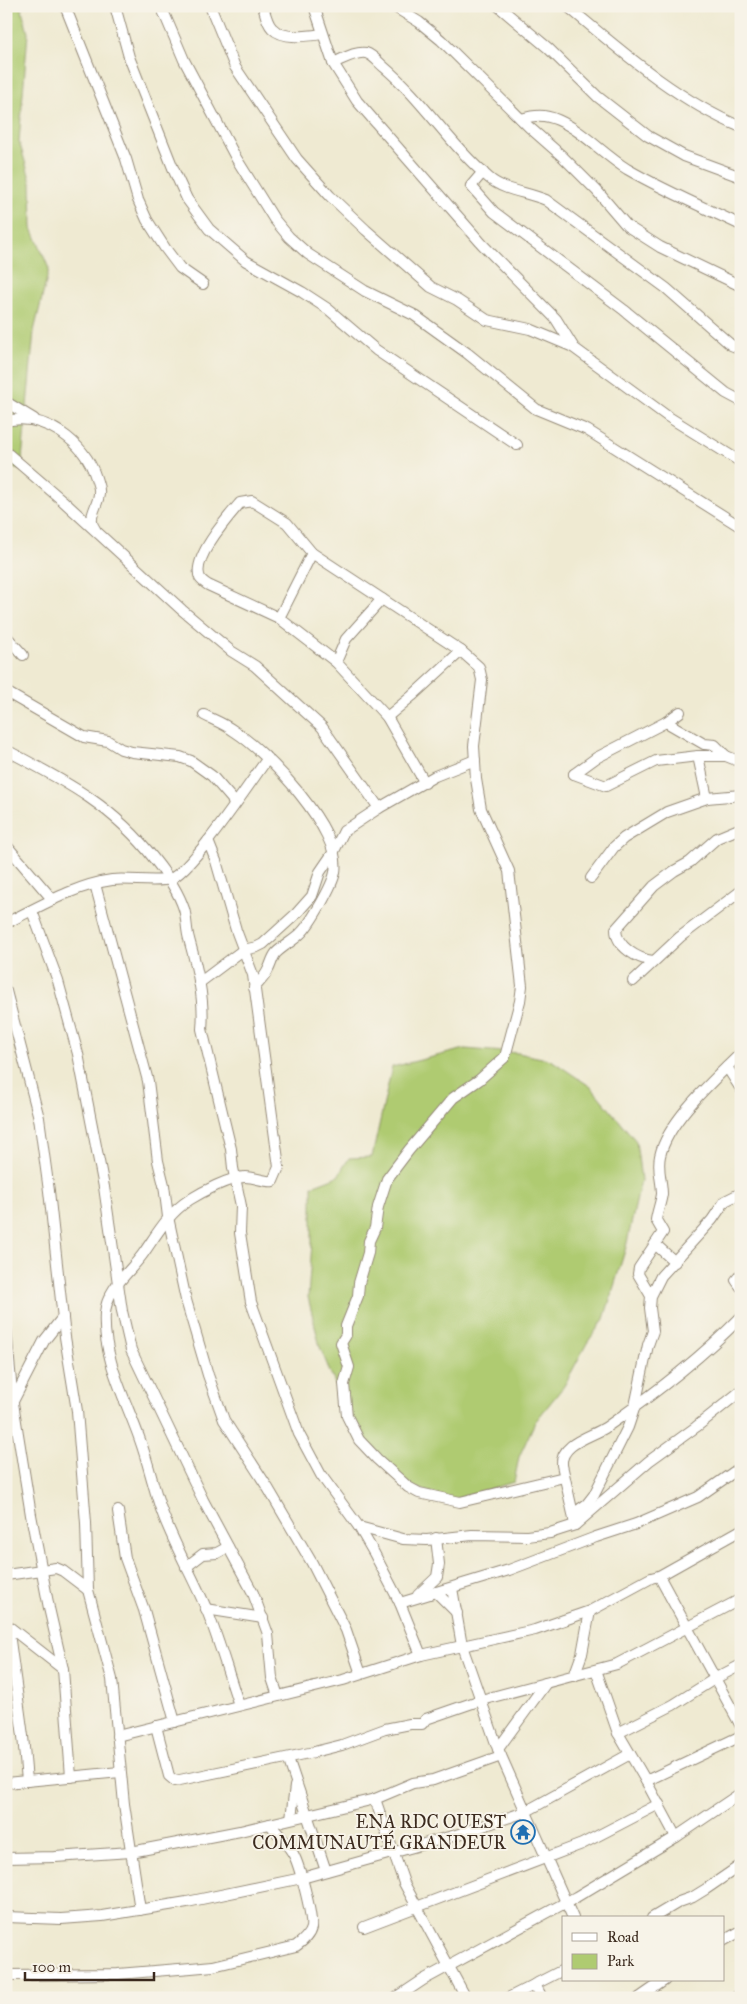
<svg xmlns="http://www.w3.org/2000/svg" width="747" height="2004" viewBox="0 0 747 2004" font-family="'IM FELL Great Primer',serif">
<rect width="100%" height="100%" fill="#f7f3e8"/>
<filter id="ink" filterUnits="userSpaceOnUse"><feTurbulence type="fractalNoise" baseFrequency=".02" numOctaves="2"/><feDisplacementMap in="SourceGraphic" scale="10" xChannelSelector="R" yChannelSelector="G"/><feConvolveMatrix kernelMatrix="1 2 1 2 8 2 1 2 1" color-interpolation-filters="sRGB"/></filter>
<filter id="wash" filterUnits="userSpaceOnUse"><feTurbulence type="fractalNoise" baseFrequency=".0096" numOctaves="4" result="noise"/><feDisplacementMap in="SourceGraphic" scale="20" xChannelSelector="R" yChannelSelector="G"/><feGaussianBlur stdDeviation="1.12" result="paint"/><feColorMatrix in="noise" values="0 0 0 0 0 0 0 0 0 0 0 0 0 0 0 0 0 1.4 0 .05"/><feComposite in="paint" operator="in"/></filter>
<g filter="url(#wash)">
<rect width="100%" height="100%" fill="#efead2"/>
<!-- green -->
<g fill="#afcb71" stroke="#757a48">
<path d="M 6,6 L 21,6 L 28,33 L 19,141 L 31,182 L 32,228 L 49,269 L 34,331 L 21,470 L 6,466 Z"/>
<path d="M 465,1049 L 518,1053 L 551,1060 L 591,1087 L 636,1141 L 641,1180 L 626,1247 L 604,1319 L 587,1343 L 564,1386 L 535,1422 L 519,1457 L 514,1482 L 453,1500 L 399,1482 L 381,1462 L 346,1411 L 320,1347 L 308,1297 L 312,1243 L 312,1186 L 338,1176 L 349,1158 L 372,1157 L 392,1067 Z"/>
</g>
</g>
<g filter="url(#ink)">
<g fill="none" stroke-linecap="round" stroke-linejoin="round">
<!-- minor casing -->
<g stroke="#958a78" stroke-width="12">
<g id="minor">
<path d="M 65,6 L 126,159 L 138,200 L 147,220 L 165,248 L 180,268 L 203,284"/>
<path d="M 115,6 L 129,57 L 175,173 L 187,199 L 209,229 L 246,261 L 302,292 L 328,309 L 376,350 L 517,445"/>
<path d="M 161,6 L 184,60 L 236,158 L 274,219 L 289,237 L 308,254 L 365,291 L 414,315 L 467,353 L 536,409 L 587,430 L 741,527"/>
<path d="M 210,6 L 235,67 L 297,159 L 330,196 L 366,230 L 431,287 L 457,300 L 487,320 L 530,329 L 573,347"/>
<path d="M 263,6 C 265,13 267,23 272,28 C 283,40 308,36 322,34"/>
<path d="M 314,6 L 333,63 L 357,101 L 482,244 L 556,319 L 574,348 L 667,416 L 741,462"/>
<path d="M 393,6 L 419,22 L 441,40 L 529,127 L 562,156 L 597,191 L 627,226 L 660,247 L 741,286"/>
<path d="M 498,6 L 548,48 L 598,97 L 648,136 L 684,156 L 741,177"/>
<path d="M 567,6 C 620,50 676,100 741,127"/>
<path d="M 333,63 C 343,59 356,51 366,53 C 373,55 379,63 384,67 C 423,100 450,145 489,178 C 504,191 528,192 546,200 L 666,288 L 731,345 L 741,349"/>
<path d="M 521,119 C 535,115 544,114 558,120 C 583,131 603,154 627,169 C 663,190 703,207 741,225"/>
<path d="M 483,172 L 471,186 L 494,212 L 624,310 L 726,393 L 741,401"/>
<path d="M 6,402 L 34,419"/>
<path d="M 6,421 C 44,412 85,442 96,478 C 97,482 100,488 99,493 C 99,505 86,518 95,529"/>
<path d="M 6,452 L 62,500 L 182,610 L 231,651 L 255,666 L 322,727 L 379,808"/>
<path d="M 279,618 L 312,553"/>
<path d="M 6,636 L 23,655"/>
<path d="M 336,662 L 346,639 L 382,599"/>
<path d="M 6,692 L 84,737 L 108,741 L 121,749 L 132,752 L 180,757 L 191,761 L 212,776 L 232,799 L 234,805"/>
<path d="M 204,715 C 214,720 225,724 234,731 C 267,752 342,830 335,872 C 333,885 310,925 300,934 C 293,941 283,946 276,953 C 272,958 271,965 268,970 C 265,977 259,982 254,988"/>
<path d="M 387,717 L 412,696 L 461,651"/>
<path d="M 666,722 L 704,744 L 715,745 L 726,756"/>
<path d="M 6,750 C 65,781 114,806 155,860 C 167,875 178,891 184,909 C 187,919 186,929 189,939 C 197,968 205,999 202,1029 L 231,1149 L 233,1168 L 241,1206 L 240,1233 L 251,1302 L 299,1434 L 321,1475 L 359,1527 L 374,1553 L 400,1603 L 421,1655"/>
<path d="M 698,756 L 707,798"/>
<path d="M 574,774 L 606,786 L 656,761 L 698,756 L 726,756 L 741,762"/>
<path d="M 574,774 L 596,758 L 666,722 L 680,712"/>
<path d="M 425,783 L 387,717 L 336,662 L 279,618 L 208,585 C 205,583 202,581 200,578 C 191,559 228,517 240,503 L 252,501 L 287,523 L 312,553 L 461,651 L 479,667 L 482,680 L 474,746 L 476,779 L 481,809 L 509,871 L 522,986 L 520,1001 L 505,1057 L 479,1080 L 453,1098 L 409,1150 L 387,1179 L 378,1207 L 375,1228 L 369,1241 L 368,1253 L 359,1283 L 358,1296 L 346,1326 L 346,1335 L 341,1343 L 349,1367 L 344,1384 L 347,1416 L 359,1440 L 377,1459 L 408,1487 L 419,1493 L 460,1502 L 564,1477"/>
<path d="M 208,841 L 216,861 L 236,930 L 253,975 L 279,1167 L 273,1181 C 267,1183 255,1177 245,1177 C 230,1177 202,1192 189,1200 C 169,1213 158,1232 145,1251 C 132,1271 107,1287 105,1313 C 102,1357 126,1400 140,1440 C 148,1462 153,1486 161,1509 C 173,1543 192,1575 206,1608 C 219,1640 228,1673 239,1705"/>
<path d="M 6,845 L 53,900"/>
<path d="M 591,878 L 614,847 L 624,838 L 667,812 L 707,798 L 741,795"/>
<path d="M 95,884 L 148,1081 L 158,1161 L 164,1185 L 168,1217 L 186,1300 L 208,1375 L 224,1420 L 268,1488 L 312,1563 L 346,1630 L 361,1674"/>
<path d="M 32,911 L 58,981 L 78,1054 L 104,1187 L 122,1311 L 131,1350 L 203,1500 L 253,1593 L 268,1634 L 272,1678 L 278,1696"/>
<path d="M 6,923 C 39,907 75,885 112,880 C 127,878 158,883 170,879 C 192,871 251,781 268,758"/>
<path d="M 653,961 C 638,959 616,947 616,929 L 654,886 L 674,871 L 690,862 L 717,838 L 741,828"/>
<path d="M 633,981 L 680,937 L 741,891"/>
<path d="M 199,983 L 243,950 L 257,947 L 263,944 L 296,914 L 312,896 L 320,872 L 333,853 L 344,831 L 379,808 L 435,776 L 475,760"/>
<path d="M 6,991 L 39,1118 L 49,1191 L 65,1337 L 77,1411 L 86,1523 L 88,1590 L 112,1679 L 124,1804 L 140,1910"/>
<path d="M 727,1067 L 741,1089"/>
<path d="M 655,1244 L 675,1262"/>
<path d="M 741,1274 L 736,1280 L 741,1287"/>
<path d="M 651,1296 L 661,1276 L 712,1220 L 725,1201 L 741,1193"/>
<path d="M 6,1328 L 13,1403 L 31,1515 L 49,1608 L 63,1669 L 71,1777"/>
<path d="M 6,1415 L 44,1341 L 63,1317"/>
<path d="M 118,1511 L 125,1558 L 144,1610 L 175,1722"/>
<path d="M 573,1514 L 562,1465 C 560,1444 590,1437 605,1428 C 653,1395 700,1359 741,1317"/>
<path d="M 575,1525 L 573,1514 L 587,1504 L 594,1495 L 628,1427 L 635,1406 L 648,1345 L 653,1331 L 650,1308 L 651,1296 L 638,1274 L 639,1268 L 663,1232 L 656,1220 C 657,1212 661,1202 662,1194 C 662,1181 657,1169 660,1156 C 668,1120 715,1079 741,1053"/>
<path d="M 359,1527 L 403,1539 L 427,1540 L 472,1535 L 527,1536 L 550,1533 L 575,1525 L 649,1461 L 696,1427 L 741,1391"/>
<path d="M 186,1567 L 203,1554 L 217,1553 L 228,1547"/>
<path d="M 6,1575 L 56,1568 L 63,1571 L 88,1590"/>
<path d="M 659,1576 L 741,1726"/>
<path d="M 452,1588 L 462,1646 L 498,1749 L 573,1918"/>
<path d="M 436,1592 L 457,1613"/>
<path d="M 418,1595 L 437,1577 L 439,1564 L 436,1538"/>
<path d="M 400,1603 L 509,1570 L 596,1537 L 636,1524 L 698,1497 L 741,1467"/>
<path d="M 206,1609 L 263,1618"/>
<path d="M 6,1624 L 8,1626 L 23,1736 L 27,1781"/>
<path d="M 8,1626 L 63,1669"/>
<path d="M 596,1670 L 618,1733 L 646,1781 L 676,1837"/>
<path d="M 574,1676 L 582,1654 L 590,1611"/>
<path d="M 156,1726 L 169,1776 L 175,1781 L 314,1752 L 342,1745 L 385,1729 L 410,1724 L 422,1724 L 426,1719 L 481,1700 L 617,1664 L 741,1599"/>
<path d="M 618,1733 L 673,1705 L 716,1678 L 741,1665"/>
<path d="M 117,1736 L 343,1680 L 421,1655 L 535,1630 L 590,1611 L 651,1578 L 659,1576 L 741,1530"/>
<path d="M 498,1749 L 546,1683"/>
<path d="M 288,1758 L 326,1871"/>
<path d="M 646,1781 L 741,1736"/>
<path d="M 6,1783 L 120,1772"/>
<path d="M 375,1799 L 404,1883 L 466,1998"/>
<path d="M 291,1818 L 295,1786"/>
<path d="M 6,1858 L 55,1857 L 131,1852 L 240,1831 L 375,1799 L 413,1783 L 433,1780 L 501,1756"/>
<path d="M 6,1917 L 61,1919 L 102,1916 L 187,1902 L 302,1878 L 456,1835 L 525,1812 L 630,1754"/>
<path d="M 652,1918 L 679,1902 L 693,1897 L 706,1889 L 741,1865"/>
<path d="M 364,1927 L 582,1844 L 659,1804"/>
<path d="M 723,1941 L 741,1931"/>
<path d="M 6,1975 L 118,1974 L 191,1968 L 213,1966 L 296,1946 C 303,1941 309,1936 311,1928 C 313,1916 299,1862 292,1852 C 286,1842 277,1833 270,1824"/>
<path d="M 535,1984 L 542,1998"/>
<path d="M 396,1998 L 423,1980 L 576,1897 L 676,1837 L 741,1793"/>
<path d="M 508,1998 L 563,1970"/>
<path d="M 639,1998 L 665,1980"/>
<path d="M 735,1998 L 741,1993"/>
</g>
</g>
<!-- minor -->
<use href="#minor" stroke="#fff" stroke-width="10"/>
</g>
</g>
<!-- icons -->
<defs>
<g id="temple-ring" transform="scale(1.25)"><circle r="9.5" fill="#f7f3e8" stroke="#1f6fb2" stroke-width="1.5"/><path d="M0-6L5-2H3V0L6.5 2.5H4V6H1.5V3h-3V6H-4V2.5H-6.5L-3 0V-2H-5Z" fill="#1f6fb2"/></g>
</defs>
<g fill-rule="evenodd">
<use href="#temple-ring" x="523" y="1832"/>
</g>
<g text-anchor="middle" stroke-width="4" stroke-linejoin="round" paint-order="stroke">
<!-- poi labels -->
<g font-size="18" fill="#3b2a1e" stroke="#f7f3e8" text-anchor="end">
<text x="506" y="1828">ENA RDC OUEST<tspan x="506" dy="21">COMMUNAUTÉ GRANDEUR</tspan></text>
</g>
</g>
<!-- margin -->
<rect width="747" height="2004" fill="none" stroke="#f7f3e8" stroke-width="25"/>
<!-- legend -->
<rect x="562" y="1916" width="162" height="65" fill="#f7f3e8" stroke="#aca397"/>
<rect x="572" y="1933" width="25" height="8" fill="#ffffff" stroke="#aca397"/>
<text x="607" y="1942" font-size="15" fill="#3b2a1e">Road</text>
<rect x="572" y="1954" width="25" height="15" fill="#afcb71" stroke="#aca397"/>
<text x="607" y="1966" font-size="15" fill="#3b2a1e">Park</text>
<!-- scale -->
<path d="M25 1972v8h129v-8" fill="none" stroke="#3b2a1e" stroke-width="2.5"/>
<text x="32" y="1972" font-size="15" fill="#3b2a1e" stroke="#f7f3e8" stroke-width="4" paint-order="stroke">100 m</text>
</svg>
